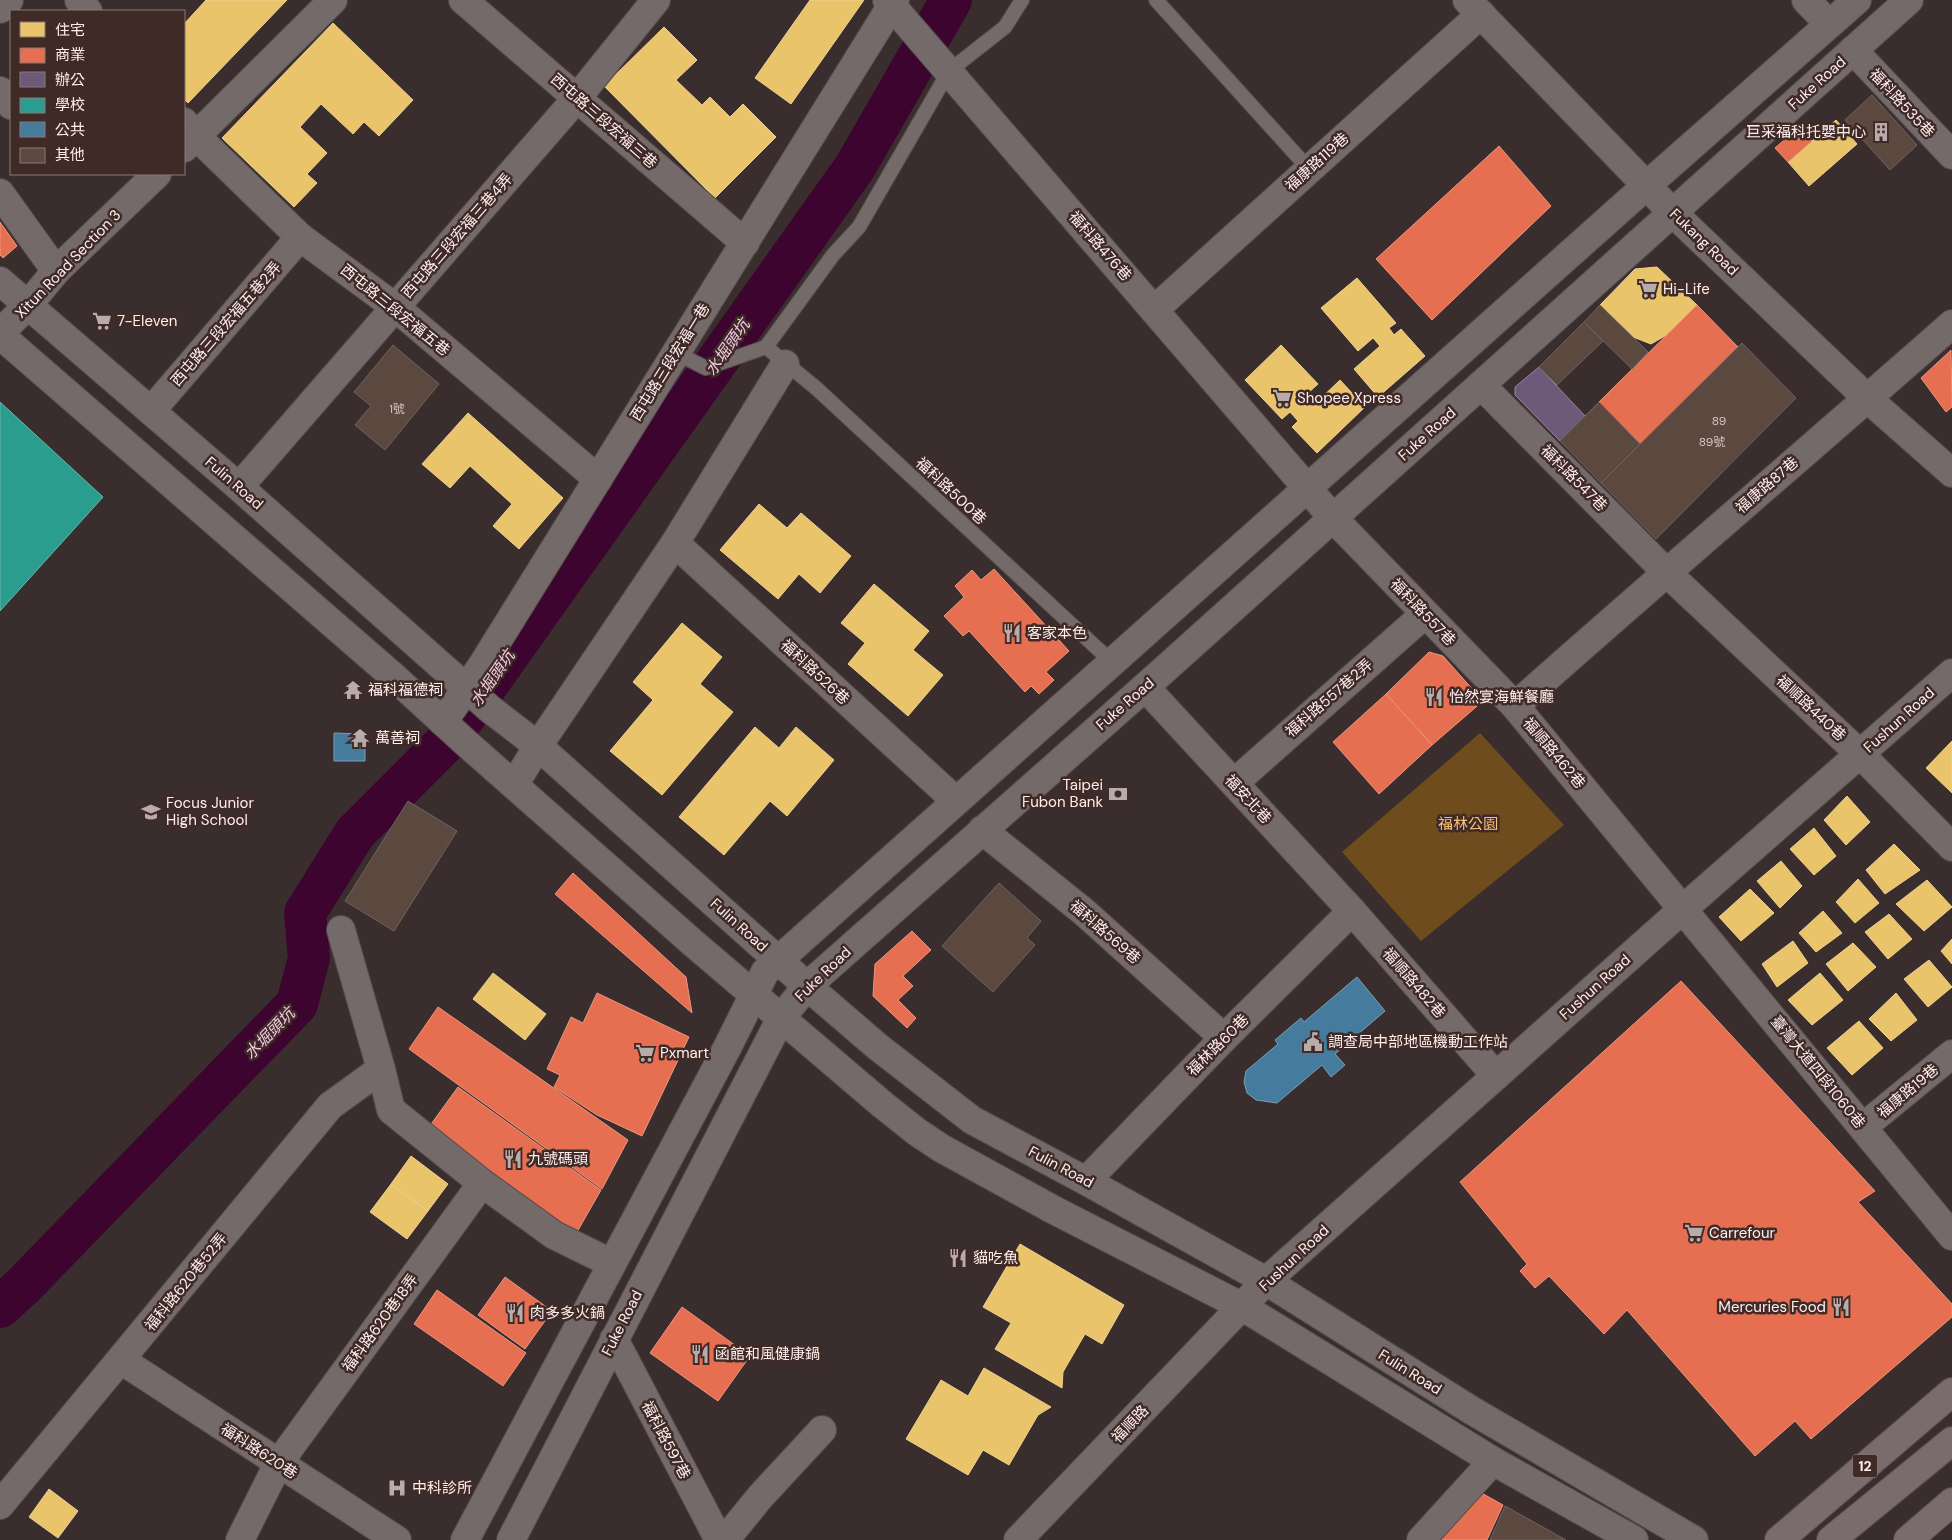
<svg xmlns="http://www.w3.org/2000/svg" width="1952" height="1540" viewBox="0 0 1952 1540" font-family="'DM Sans','Noto Sans TC',sans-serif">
<rect width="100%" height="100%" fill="#392e2d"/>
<!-- green -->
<path fill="#6e4c1d" d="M 1480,733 L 1564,825 L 1421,941 L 1342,852 Z"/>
<!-- homes -->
<g fill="#e9c46a" stroke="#efd191">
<path d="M 206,0 L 287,0 L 188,103 L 184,99 L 184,24 Z"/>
<path d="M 810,0 L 864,0 L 791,104 L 755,78 Z"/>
<path d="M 333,23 L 413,100 L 379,136 L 364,122 L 353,134 L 321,104 L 300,127 L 327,153 L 307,174 L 317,183 L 294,207 L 222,138 Z"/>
<path d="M 664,27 L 697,60 L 676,80 L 702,105 L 710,97 L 730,117 L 743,104 L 776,137 L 715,198 L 604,86 Z"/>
<path d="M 1836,120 L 1857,144 L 1809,186 L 1788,162 Z"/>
<path d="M 1657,267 L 1697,305 L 1670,333 L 1651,344 L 1633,337 L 1600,305 L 1635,269 Z"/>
<path d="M 1357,278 L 1396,323 L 1389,328 L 1394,335 L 1401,329 L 1425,356 L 1378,397 L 1354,369 L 1380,346 L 1373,338 L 1358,351 L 1321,308 Z"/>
<path d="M 1281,345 L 1318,384 L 1307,394 L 1316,403 L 1340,380 L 1365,407 L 1317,453 L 1292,427 L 1298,421 L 1290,412 L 1282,419 L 1245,380 Z"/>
<path d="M 468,413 L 563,498 L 519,549 L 493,526 L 512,504 L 470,466 L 450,488 L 422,464 Z"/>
<path d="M 759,504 L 787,528 L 801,513 L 851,556 L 820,593 L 799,574 L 778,599 L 720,550 Z"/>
<path d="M 874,584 L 929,631 L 913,650 L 943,675 L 908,716 L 848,664 L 865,643 L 841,623 Z"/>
<path d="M 682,623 L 722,657 L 700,684 L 733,712 L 662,795 L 610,751 L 653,700 L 633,682 Z"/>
<path d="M 755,727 L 779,748 L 796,727 L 834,760 L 787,816 L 770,801 L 724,855 L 679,817 Z"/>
<path d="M 1952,741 L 1952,793 L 1926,768 Z"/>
<path d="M 1847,796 L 1870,822 L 1846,845 L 1824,820 Z"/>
<path d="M 1814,828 L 1836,856 L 1814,875 L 1790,849 Z"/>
<path d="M 1894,844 L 1920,870 L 1885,894 L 1866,870 Z"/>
<path d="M 1781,861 L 1802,886 L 1780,908 L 1757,881 Z"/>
<path d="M 1858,879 L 1879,903 L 1855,923 L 1836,902 Z"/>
<path d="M 1927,880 L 1952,907 L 1924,931 L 1896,904 Z"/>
<path d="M 1750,889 L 1774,913 L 1741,941 L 1719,917 Z"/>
<path d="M 1823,911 L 1842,933 L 1816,952 L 1799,933 Z"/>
<path d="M 1889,914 L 1912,939 L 1888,959 L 1865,932 Z"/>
<path d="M 1952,939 L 1952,964 L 1941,951 Z"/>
<path d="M 1793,941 L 1808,963 L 1777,987 L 1762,964 Z"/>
<path d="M 1853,943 L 1876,967 L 1848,991 L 1826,964 Z"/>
<path d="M 1929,960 L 1952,987 L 1928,1007 L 1904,979 Z"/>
<path d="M 493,973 L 546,1014 L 525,1040 L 473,999 Z"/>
<path d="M 1820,973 L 1843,1000 L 1812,1025 L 1788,1000 Z"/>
<path d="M 1896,993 L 1917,1020 L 1891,1041 L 1869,1019 Z"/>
<path d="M 1859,1021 L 1883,1048 L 1852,1075 L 1827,1048 Z"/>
<path d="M 411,1156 L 448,1184 L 428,1211 L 391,1184 Z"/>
<path d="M 391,1184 L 428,1211 L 407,1239 L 370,1212 Z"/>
<path d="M 1020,1244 L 1124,1305 L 1102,1344 L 1085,1334 L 1063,1372 L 1062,1388 L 995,1349 L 1011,1323 L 983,1307 Z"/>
<path d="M 984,1368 L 1051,1407 L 1038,1415 L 1009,1465 L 983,1450 L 968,1475 L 906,1439 L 941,1380 L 968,1396 Z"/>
<path d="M 49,1489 L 78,1511 L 58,1538 L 29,1517 Z"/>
</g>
<!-- shops -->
<g fill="#e76f51" stroke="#ee9580">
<path d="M 1799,127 L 1812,141 L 1788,162 L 1775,148 Z"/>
<path d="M 1499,146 L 1551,206 L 1432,320 L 1376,259 Z"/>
<path d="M 0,222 L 17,246 L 3,258 L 0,255 Z"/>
<path d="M 1697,305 L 1738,347 L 1640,444 L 1599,402 Z"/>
<path d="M 1951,350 L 1952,407 L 1946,412 L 1921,378 Z"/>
<path d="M 994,569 L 1069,651 L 1046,672 L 1054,680 L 1039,694 L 1031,686 L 1025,692 L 969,631 L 963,636 L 944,616 L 964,597 L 955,586 L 972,570 L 981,580 Z"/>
<path d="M 1429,652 L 1443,656 L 1483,701 L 1432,745 L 1386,694 Z"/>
<path d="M 1386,694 L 1432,745 L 1379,794 L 1333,742 Z"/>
<path d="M 573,873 L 686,977 L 692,1013 L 555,894 Z"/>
<path d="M 912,931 L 931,950 L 903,976 L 913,986 L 898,1000 L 916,1018 L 907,1028 L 873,996 L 875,964 Z"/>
<path d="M 1681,981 L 1875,1191 L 1858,1202 L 1952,1304 L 1952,1317 L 1811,1439 L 1795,1421 L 1755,1456 L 1627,1310 L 1604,1334 L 1549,1276 L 1535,1288 L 1520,1271 L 1527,1264 L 1460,1182 Z"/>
<path d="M 597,993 L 689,1037 L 642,1136 L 597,1115 L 554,1087 L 560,1075 L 547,1069 L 571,1017 L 583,1023 Z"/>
<path d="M 438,1007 L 628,1140 L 602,1189 L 409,1049 Z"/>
<path d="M 458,1087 L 601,1190 L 573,1239 L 429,1127 Z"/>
<path d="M 505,1277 L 552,1311 L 525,1349 L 478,1315 Z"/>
<path d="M 437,1290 L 526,1353 L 503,1386 L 414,1324 Z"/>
<path d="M 682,1307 L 750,1356 L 718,1401 L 650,1353 Z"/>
<path d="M 1478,1491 L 1503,1505 L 1487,1540 L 1436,1540 Z"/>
</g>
<!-- offices -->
<path fill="#6d597a" stroke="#98869c" d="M 1539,367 L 1585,416 L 1560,441 L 1515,395 L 1515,387 Z"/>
<!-- schools -->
<path fill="#2a9d8f" stroke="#6ab6ab" d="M 0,402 L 103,497 L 0,611 Z"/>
<!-- public -->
<g fill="#457b9d" stroke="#7c9eb5">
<path d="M 334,733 L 365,734 L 365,761 L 334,761 Z"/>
<path d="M 1357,977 L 1385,1011 L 1335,1054 L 1345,1065 L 1331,1077 L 1322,1065 L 1277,1103 L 1256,1100 L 1247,1093 L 1244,1082 L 1246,1071 L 1278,1044 L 1275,1040 L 1301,1018 L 1304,1022 Z"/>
</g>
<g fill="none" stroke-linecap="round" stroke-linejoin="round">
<!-- river -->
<path stroke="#3d042f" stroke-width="42" d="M 0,1307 L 23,1286 L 297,1004 L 309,958 L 305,913 L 355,833 L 448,740 L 855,167 L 951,0"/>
</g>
<!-- building -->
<g fill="#5b483f" stroke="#6e6462">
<path d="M 1872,95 L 1917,145 L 1890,170 L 1845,120 Z"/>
<path d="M 1600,305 L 1648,352 L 1632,369 L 1584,322 Z"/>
<path d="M 1584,322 L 1603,341 L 1557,385 L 1539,367 Z"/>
<path d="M 1742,343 L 1796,398 L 1656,539 L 1601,483 Z"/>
<path d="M 393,345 L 439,384 L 385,450 L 355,425 L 371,406 L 354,392 Z"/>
<path d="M 1599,402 L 1640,444 L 1601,483 L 1560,441 Z"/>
<path d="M 408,801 L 457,831 L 394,931 L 345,901 Z"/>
<path d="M 999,883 L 1041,921 L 1027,938 L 1035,945 L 993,992 L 942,946 Z"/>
<path d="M 1505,1506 L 1566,1540 L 1490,1540 Z"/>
</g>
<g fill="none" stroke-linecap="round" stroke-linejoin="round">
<!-- lane casing -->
<g stroke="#544b4a" stroke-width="16">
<g id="lane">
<path d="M 1156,0 L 1309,169"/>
<path d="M 766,347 L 816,388 L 1112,662"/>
<path d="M 676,353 L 706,368 L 766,347 L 833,255 L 859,227 L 949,71 L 1005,27 L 1022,0"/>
</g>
</g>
<!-- street casing -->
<g stroke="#544b4a" stroke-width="30">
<g id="street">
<path d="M 79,0 L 88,11"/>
<path d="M 463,0 L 745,243"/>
<path d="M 887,0 L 1332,517 L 1515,706 L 1952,1236"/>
<path d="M 1806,0 L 1829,24"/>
<path d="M 0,9 L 9,0"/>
<path d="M 1853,50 L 1952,155"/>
<path d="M 0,91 L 11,105"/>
<path d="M 184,122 L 196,136 L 300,237 L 395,307 L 598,479"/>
<path d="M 0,193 L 56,271"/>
<path d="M 1154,310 L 1481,14"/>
<path d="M 1481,385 L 1666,572 L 1860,754 L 1952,847"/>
<path d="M 151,411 L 300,237"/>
<path d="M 239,487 L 577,98 L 656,0"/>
<path d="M 675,543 L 956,801"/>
<path d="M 1145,687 L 1352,911 L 1496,1076"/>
<path d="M 1515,706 C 1660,577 1807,452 1952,324"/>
<path d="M 443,722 L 483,664 L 895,0"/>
<path d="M 1234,783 L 1425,614"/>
<path d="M 514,785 L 538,746 L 675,543 L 785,364"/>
<path d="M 982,830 L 1084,912 L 1224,1038"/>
<path d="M 341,930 L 381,1069 L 391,1110 L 482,1183 L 554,1235 L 611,1263"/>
<path d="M 1863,1127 L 1952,1054"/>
<path d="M 1086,1181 L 1224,1038 L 1352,911"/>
<path d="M 614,1339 L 719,1540"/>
<path d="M 121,1360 L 397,1540"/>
<path d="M 0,1505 L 330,1106 L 381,1069"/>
<path d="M 240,1540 L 278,1464 L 482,1183"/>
<path d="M 725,1540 L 760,1497 L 822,1430"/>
<path d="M 1018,1540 L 1266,1281 L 1683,909 L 1952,673"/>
<path d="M 1421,1540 L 1493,1461"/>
</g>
</g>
<!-- secondary casing -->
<g stroke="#544b4a" stroke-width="30">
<g id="secondary">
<path d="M 1467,0 L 1673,213 L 1868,399 L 1952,473"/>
<path d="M 184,148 L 333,0"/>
<path d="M 0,281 L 239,487 L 490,709 L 538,746 L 807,986 L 878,1047 L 972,1120 L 1086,1181 L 1266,1281 L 1471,1410 L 1694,1540"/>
<path d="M 0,333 L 28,305 L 56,271 L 157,174"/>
<path d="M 0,335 L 394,677 L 465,742 L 693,943 L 883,1105 L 917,1132 L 941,1148 L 1052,1209 L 1243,1307 L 1493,1461 L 1634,1540"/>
<path d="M 465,1540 L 727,1048 L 765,972 L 1646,186 L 1857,0"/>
<path d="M 511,1540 L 781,1018 L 807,986 L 1145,687 L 1909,0"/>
</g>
</g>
<!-- primary casing -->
<g stroke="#544b4a" stroke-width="30">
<g id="primary">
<path d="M 1779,1540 L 1952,1392"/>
<path d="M 1831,1540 L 1952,1441"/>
<path d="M 1908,1540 L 1952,1502"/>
</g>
</g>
<!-- lane -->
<use href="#lane" stroke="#746a69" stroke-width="14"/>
<!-- street -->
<use href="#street" stroke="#746a69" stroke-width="28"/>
<!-- secondary -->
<use href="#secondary" stroke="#746a69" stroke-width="28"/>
<!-- primary -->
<use href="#primary" stroke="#7a6b6d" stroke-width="28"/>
</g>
<!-- icons -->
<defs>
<g id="building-bare" transform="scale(1.5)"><path d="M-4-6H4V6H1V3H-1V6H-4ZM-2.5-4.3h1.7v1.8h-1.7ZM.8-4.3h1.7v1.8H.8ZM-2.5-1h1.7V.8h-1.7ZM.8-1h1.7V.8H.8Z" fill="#b9abaa" stroke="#3f2a27" stroke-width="2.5" paint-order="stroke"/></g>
<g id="supermarket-bare" transform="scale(1.5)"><path d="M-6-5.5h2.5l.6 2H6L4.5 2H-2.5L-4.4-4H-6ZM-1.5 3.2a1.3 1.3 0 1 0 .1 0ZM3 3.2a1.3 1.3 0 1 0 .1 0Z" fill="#b9abaa" stroke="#3f2a27" stroke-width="2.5" paint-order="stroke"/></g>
<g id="restaurant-bare" transform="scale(1.5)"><path d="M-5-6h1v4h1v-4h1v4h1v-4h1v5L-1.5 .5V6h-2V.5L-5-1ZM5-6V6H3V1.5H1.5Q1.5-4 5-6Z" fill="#b9abaa" stroke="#3f2a27" stroke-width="2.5" paint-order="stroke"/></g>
<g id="temple-bare" transform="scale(1.5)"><path d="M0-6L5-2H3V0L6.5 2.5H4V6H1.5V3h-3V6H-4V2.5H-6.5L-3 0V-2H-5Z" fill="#b9abaa" stroke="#3f2a27" stroke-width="2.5" paint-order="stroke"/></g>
<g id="bank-bare" transform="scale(1.5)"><path d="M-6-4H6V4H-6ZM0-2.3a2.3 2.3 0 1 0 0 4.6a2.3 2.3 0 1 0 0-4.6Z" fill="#b9abaa" stroke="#3f2a27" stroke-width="2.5" paint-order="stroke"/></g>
<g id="school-bare" transform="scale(1.5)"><path d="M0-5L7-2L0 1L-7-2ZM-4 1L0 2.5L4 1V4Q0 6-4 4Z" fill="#b9abaa" stroke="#3f2a27" stroke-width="2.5" paint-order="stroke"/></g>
<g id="civic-bare" transform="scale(1.5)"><path d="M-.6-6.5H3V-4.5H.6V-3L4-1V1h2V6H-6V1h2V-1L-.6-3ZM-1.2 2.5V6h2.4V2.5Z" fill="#b9abaa" stroke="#3f2a27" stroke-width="2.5" paint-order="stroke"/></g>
<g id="hospital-bare" transform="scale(1.5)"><path d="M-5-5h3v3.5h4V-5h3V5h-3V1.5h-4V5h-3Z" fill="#b9abaa" stroke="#3f2a27" stroke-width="2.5" paint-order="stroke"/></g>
</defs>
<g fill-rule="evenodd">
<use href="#building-bare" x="1881" y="132"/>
<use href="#supermarket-bare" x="1648" y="289"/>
<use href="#supermarket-bare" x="102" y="321"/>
<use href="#supermarket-bare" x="1282" y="398"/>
<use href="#restaurant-bare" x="1012" y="633"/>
<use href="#temple-bare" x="353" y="690"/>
<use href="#restaurant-bare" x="1434" y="697"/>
<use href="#temple-bare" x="360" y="738"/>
<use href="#bank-bare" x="1118" y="794"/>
<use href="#school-bare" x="151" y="812"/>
<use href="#civic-bare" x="1313" y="1042"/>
<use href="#supermarket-bare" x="645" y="1053"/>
<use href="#restaurant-bare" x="513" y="1159"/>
<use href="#supermarket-bare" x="1694" y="1233"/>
<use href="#restaurant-bare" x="958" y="1258"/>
<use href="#restaurant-bare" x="1841" y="1307"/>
<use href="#restaurant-bare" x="515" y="1313"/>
<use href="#restaurant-bare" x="700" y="1354"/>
<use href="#hospital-bare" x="397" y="1488"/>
</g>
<g text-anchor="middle" stroke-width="5" stroke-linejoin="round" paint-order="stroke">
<!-- number labels -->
<g font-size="12" fill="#d5c5c2">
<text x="397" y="413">1號</text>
<text x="1719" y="425">89</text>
<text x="1712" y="446">89號</text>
</g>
<!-- shield labels -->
<rect fill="#3f2a27" stroke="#c5b4b2" stroke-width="1" x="1852.5" y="1454.5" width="25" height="23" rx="4"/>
<g font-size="14" font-weight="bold" fill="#feefed">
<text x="1865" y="1471">12</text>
</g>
<!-- street labels -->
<g font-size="15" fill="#feefed" stroke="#3f2a27">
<text transform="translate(1817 83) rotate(-42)" y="5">Fuke Road</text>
<text transform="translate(1902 103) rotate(47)" y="5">福科路535巷</text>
<text transform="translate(604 121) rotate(41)" y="5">西屯路三段宏福三巷</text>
<text transform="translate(1317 162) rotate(-42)" y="5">福康路119巷</text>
<text transform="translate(457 236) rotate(-49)" y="5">西屯路三段宏福三巷4弄</text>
<text transform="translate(1704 242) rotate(44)" y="5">Fukang Road</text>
<text transform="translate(1100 246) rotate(49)" y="5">福科路476巷</text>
<text transform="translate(68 264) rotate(-46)" y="5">Xitun Road Section 3</text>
<text transform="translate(395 310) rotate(39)" y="5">西屯路三段宏福五巷</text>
<text transform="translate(226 324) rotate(-49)" y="5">西屯路三段宏福五巷2弄</text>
<text transform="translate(670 362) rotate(-58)" y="5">西屯路三段宏福一巷</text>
<text transform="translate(1427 434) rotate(-42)" y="5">Fuke Road</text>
<text transform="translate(1574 478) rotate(45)" y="5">福科路547巷</text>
<text transform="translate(234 483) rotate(41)" y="5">Fulin Road</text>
<text transform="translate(1767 485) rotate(-41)" y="5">福康路87巷</text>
<text transform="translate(951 491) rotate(43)" y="5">福科路500巷</text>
<text transform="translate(1423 612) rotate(46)" y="5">福科路557巷</text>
<text transform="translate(815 672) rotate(43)" y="5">福科路526巷</text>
<text transform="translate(1329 698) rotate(-41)" y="5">福科路557巷2弄</text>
<text transform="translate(1125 704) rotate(-41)" y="5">Fuke Road</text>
<text transform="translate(1811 708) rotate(43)" y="5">福順路440巷</text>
<text transform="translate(1899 720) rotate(-42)" y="5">Fushun Road</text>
<text transform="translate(1554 753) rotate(50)" y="5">福順路462巷</text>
<text transform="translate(1248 799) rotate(47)" y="5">福安北巷</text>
<text transform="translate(739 925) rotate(42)" y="5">Fulin Road</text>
<text transform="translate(1105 932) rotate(41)" y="5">福科路569巷</text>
<text transform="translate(823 974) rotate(-44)" y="5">Fuke Road</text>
<text transform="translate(1414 983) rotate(49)" y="5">福順路482巷</text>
<text transform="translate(1595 987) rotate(-42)" y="5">Fushun Road</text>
<text transform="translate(1218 1045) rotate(-45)" y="5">福林路60巷</text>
<text transform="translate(1818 1072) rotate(51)" y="5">臺灣大道四段1060巷</text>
<text transform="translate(1908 1091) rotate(-40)" y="5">福康路19巷</text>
<text transform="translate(1061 1167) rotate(28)" y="5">Fulin Road</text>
<text transform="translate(1294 1258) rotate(-43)" y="5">Fushun Road</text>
<text transform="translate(186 1282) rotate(-51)" y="5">福科路620巷52弄</text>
<text transform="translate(380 1323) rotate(-54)" y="5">福科路620巷18弄</text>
<text transform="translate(622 1323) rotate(-63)" y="5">Fuke Road</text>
<text transform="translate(1410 1372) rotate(32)" y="5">Fulin Road</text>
<text transform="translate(1130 1424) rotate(-46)" y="5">福順路</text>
<text transform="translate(666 1440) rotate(62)" y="5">福科路597巷</text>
<text transform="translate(259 1451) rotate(33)" y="5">福科路620巷</text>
</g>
<!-- poi labels -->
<g font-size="15" fill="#feefed" stroke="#3f2a27" text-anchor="start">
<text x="1866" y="137" text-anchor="end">巨采福科托嬰中心</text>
<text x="1663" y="294">Hi-Life</text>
<text x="117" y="326">7-Eleven</text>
<text x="1297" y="403">Shopee Xpress</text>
<text x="1027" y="638">客家本色</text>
<text x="368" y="695">福科福德祠</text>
<text x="1449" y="702">怡然宴海鮮餐廳</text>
<text x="375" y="743">萬善祠</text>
<text x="1103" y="790" text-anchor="end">Taipei<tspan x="1103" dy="17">Fubon Bank</tspan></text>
<text x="166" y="808">Focus Junior<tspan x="166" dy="17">High School</tspan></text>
<text x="1328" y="1047">調查局中部地區機動工作站</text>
<text x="660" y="1058">Pxmart</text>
<text x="528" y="1164">九號碼頭</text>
<text x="1709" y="1238">Carrefour</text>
<text x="973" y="1263">貓吃魚</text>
<text x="1826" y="1312" text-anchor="end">Mercuries Food</text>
<text x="530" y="1318">肉多多火鍋</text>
<text x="715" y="1359">函館和風健康鍋</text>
<text x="412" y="1493">中科診所</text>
</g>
<!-- park labels -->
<g font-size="15" fill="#f9c077" stroke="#3f2a27">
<text x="1468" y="829">福林公園</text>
</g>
<!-- water labels -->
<g font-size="16" font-style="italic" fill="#f3cbe5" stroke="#3f2a27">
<text transform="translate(727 347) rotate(-55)" y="6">水堀頭坑</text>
<text transform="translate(492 678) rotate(-55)" y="6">水堀頭坑</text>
<text transform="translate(269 1033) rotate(-46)" y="6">水堀頭坑</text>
</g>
</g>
<!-- legend -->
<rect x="10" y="10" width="175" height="165" fill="#3f2a27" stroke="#8b7976"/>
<rect x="20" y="22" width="25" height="15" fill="#e9c46a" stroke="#8b7976"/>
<text x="55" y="35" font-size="15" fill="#feefed">住宅</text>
<rect x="20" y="48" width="25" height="15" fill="#e76f51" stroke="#8b7976"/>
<text x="55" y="60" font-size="15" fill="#feefed">商業</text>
<rect x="20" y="72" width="25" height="15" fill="#6d597a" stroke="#8b7976"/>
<text x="55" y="85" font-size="15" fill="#feefed">辦公</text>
<rect x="20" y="98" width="25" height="15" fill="#2a9d8f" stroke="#8b7976"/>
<text x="55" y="110" font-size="15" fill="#feefed">學校</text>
<rect x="20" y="122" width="25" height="15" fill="#457b9d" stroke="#8b7976"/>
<text x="55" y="135" font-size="15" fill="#feefed">公共</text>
<rect x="20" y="148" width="25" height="15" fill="#5b483f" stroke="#8b7976"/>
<text x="55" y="160" font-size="15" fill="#feefed">其他</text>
</svg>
